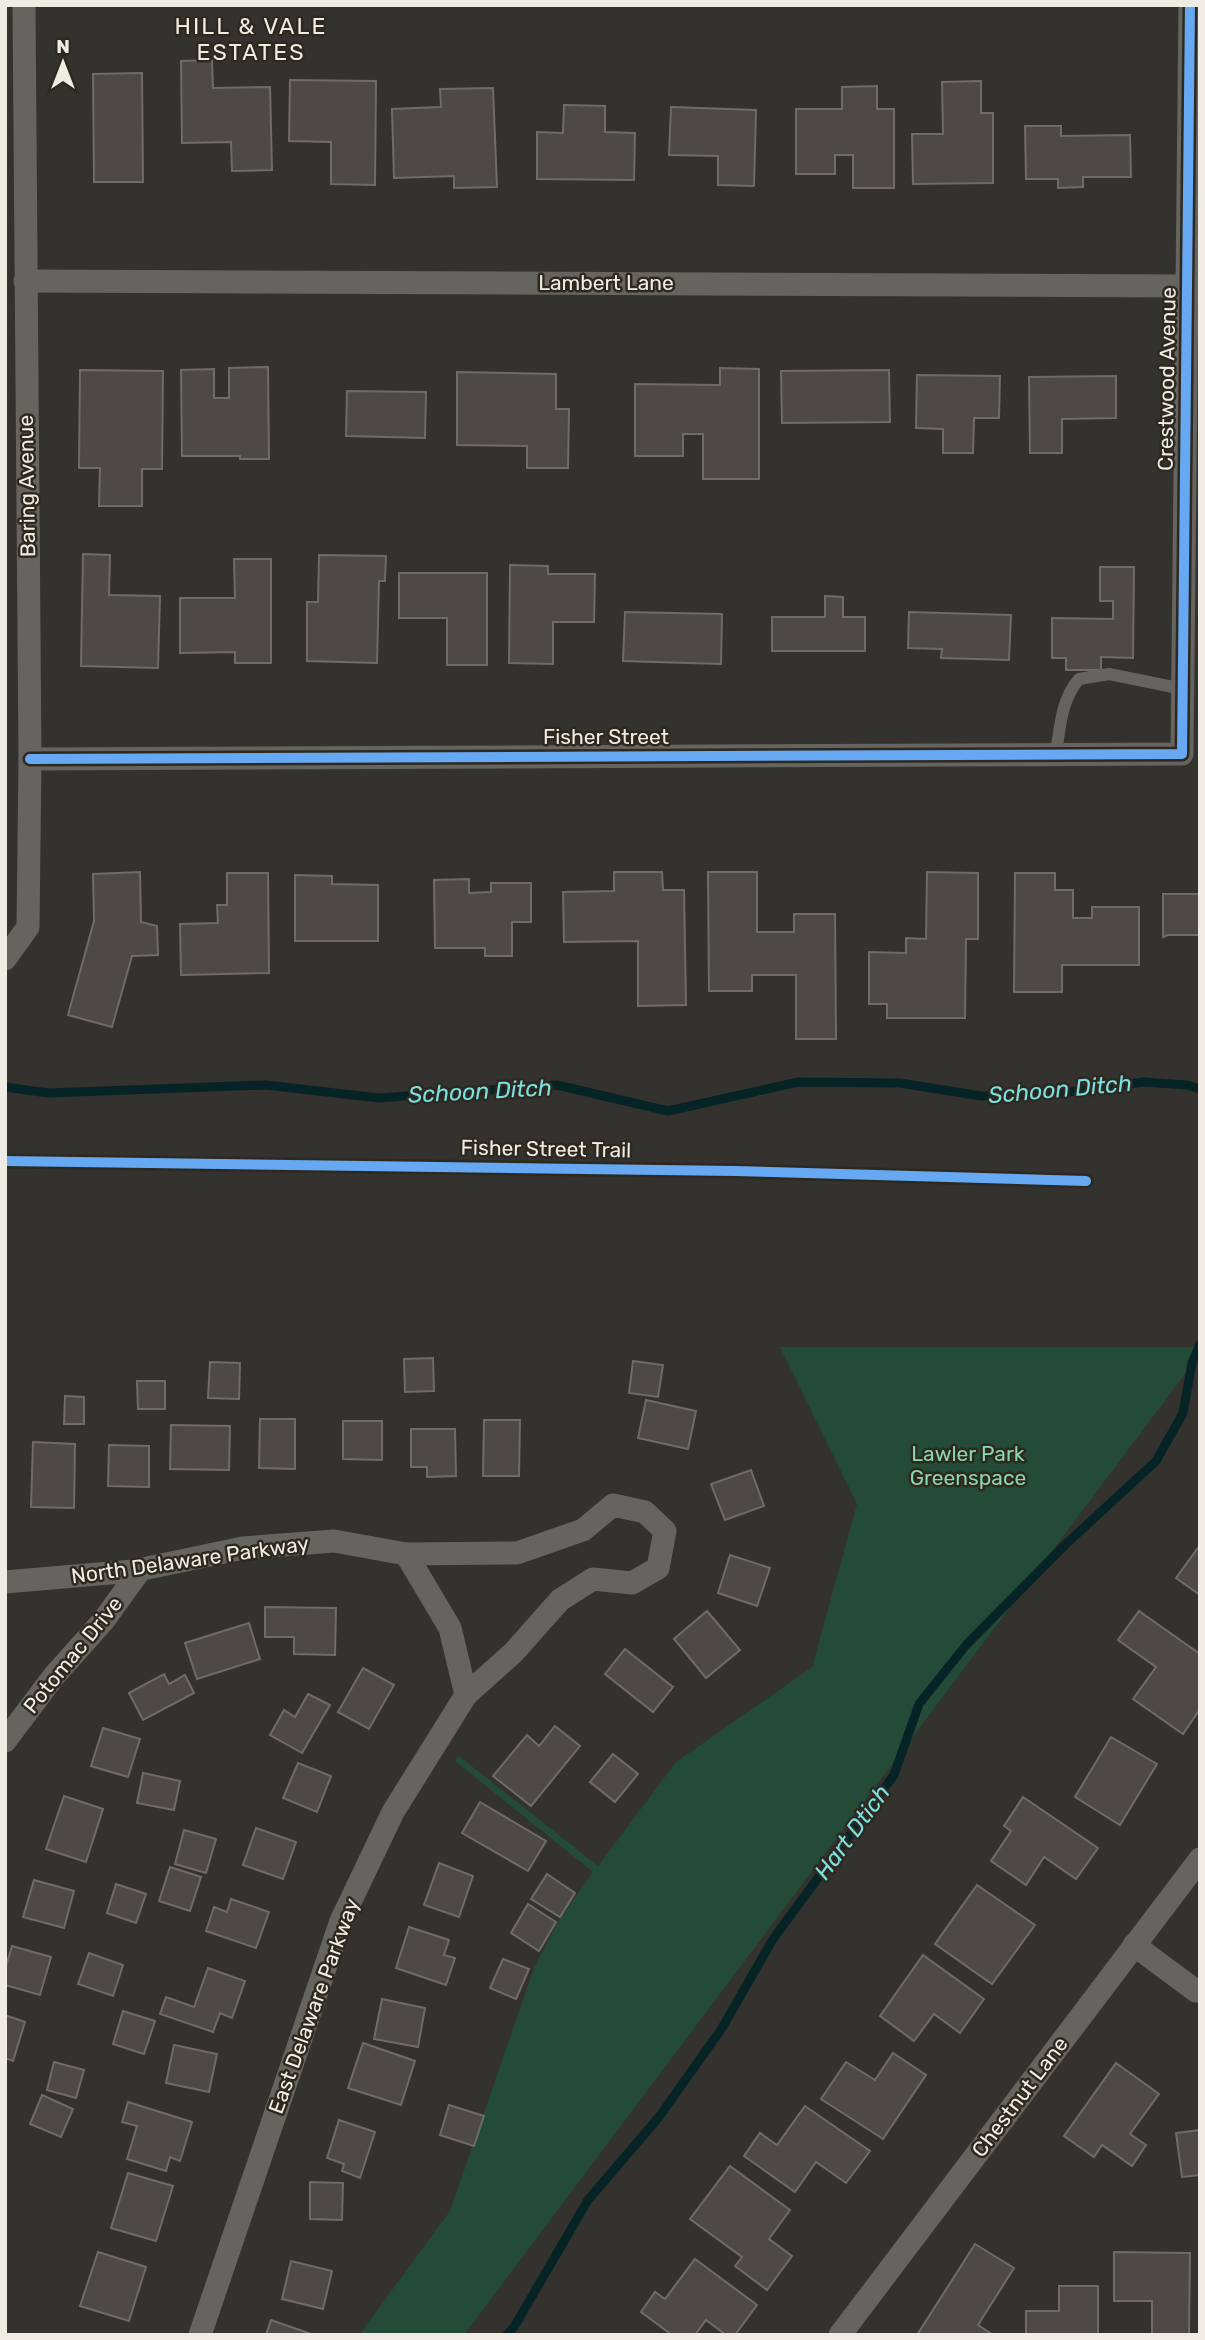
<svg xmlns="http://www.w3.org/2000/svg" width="1205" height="2340" viewBox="0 0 1205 2340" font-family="Rubik,sans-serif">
<rect width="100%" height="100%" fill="#34322e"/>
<!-- green -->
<path fill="#244a38" d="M 780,1347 L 1200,1347 L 1200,1354 L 464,2335 L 359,2335 L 450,2211 L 534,1968 L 557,1923 L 593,1872 L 455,1761 L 459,1756 L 598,1866 L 676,1762 L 812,1667 L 857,1504 Z"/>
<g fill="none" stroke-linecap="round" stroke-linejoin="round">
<!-- stream -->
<g stroke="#062425" stroke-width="9">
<path d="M 5,1087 L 48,1093 L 266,1085 L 379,1098 L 557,1085 L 668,1111 L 798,1082 L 900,1083 L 981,1096 L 1061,1093 L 1144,1082 L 1187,1085 L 1200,1089"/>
<path d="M 507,2335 L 514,2327 L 588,2200 L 659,2117 L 722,2028 L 773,1939 L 894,1775 L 919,1704 L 967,1644 L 1066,1544 L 1156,1461 L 1183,1413 L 1192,1363 L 1200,1344"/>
</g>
</g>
<!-- building -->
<g fill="#4c4947" stroke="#6f6b69" stroke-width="2">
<path d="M 212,60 L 213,88 L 270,87 L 272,170 L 232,171 L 231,142 L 182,143 L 181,61 Z"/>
<path d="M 142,73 L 143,182 L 94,182 L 93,74 Z"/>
<path d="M 290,80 L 376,81 L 375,185 L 331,184 L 331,142 L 289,141 Z"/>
<path d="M 981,81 L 981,113 L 993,113 L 993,183 L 913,184 L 912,134 L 943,134 L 942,82 Z"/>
<path d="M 877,86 L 877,109 L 894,109 L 894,188 L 853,188 L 853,155 L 835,155 L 835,174 L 796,174 L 796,109 L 842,109 L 842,87 Z"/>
<path d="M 493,88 L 497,187 L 454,188 L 454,176 L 394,178 L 392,109 L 441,107 L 440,89 Z"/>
<path d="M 564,105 L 605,106 L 605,132 L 635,133 L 634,180 L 537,179 L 537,132 L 563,133 Z"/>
<path d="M 671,107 L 756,110 L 754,186 L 718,185 L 718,156 L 669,155 Z"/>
<path d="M 1025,126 L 1061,126 L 1061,136 L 1130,135 L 1131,177 L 1083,177 L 1083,187 L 1058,188 L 1058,179 L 1026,179 Z"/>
<path d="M 268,367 L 269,459 L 240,459 L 240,456 L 182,456 L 181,370 L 214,369 L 214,398 L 229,398 L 229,368 Z"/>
<path d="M 720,368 L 759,369 L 759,479 L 703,479 L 703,434 L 683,434 L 683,456 L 635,456 L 635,384 L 720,385 Z"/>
<path d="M 80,370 L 163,371 L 162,469 L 142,469 L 142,506 L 99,506 L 100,468 L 79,468 Z"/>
<path d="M 889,370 L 890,422 L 782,423 L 781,371 Z"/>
<path d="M 457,372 L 556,374 L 556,409 L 569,409 L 568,468 L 527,468 L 527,446 L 457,445 Z"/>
<path d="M 917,375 L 1000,376 L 999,418 L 974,418 L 973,453 L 943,453 L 943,429 L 916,428 Z"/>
<path d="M 1116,376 L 1116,418 L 1062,419 L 1062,453 L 1030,453 L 1029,377 Z"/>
<path d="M 347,391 L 426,392 L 425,438 L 346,436 Z"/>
<path d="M 83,554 L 110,555 L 109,595 L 160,596 L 158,668 L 81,666 Z"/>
<path d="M 319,555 L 386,556 L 385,581 L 379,581 L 377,663 L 307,661 L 307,602 L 318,602 Z"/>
<path d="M 234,559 L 271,559 L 271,663 L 235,663 L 235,652 L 180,653 L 180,598 L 235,598 Z"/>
<path d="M 510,565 L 548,566 L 548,574 L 595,574 L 594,622 L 553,622 L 553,664 L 509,663 Z"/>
<path d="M 1100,567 L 1134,567 L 1133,658 L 1101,657 L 1101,670 L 1066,670 L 1066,658 L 1052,658 L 1052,618 L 1113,619 L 1113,601 L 1100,601 Z"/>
<path d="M 399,573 L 487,573 L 487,665 L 447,665 L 447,618 L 399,618 Z"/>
<path d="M 825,596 L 843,597 L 843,617 L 865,617 L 865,651 L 772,651 L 772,617 L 825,617 Z"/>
<path d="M 625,612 L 722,614 L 721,664 L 623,661 Z"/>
<path d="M 909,612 L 1011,615 L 1009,660 L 941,658 L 942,649 L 908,648 Z"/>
<path d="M 140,872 L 141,922 L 157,926 L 158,955 L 132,956 L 112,1027 L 68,1015 L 94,921 L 93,874 Z"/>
<path d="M 614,872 L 662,872 L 663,890 L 684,890 L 686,1005 L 638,1006 L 638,941 L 564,942 L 563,892 L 614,891 Z"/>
<path d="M 708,872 L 757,872 L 757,932 L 794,932 L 794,914 L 835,914 L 836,1039 L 796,1039 L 796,975 L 752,975 L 752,991 L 709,991 Z"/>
<path d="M 927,872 L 978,873 L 978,939 L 966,939 L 965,1018 L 887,1018 L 887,1004 L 869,1004 L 869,952 L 906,953 L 906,938 L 926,939 Z"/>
<path d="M 227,873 L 268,873 L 269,973 L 181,975 L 180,924 L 218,923 L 217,905 L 227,905 Z"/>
<path d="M 1015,873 L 1055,873 L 1055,890 L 1073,890 L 1073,918 L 1092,918 L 1092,907 L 1139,907 L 1139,965 L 1062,965 L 1062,992 L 1014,992 Z"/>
<path d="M 295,875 L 332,876 L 332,884 L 378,885 L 378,941 L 295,941 Z"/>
<path d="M 469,879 L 469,893 L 491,892 L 491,883 L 531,883 L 531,922 L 512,922 L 512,956 L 485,956 L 485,948 L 435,948 L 434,880 Z"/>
<path d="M 1163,894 L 1200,894 L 1200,935 L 1168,935 L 1163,937 Z"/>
<path d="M 433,1358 L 434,1391 L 405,1392 L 404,1359 Z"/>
<path d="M 633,1361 L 663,1365 L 658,1397 L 629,1393 Z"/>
<path d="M 210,1362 L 240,1363 L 239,1399 L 208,1398 Z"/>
<path d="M 137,1381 L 165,1381 L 165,1409 L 138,1409 Z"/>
<path d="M 65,1396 L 84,1397 L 84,1424 L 64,1424 Z"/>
<path d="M 646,1400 L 696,1411 L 688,1449 L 638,1438 Z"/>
<path d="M 260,1419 L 295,1419 L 295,1469 L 259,1468 Z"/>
<path d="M 484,1420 L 520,1420 L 519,1476 L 483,1476 Z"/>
<path d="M 343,1421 L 382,1421 L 382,1460 L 343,1459 Z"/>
<path d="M 171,1425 L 230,1426 L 229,1470 L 170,1469 Z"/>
<path d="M 411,1429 L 455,1429 L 456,1476 L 427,1477 L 427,1467 L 411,1467 Z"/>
<path d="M 33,1442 L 75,1444 L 74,1508 L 31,1507 Z"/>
<path d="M 109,1445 L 149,1446 L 149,1487 L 108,1486 Z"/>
<path d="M 751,1470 L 764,1506 L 725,1520 L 711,1484 Z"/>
<path d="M 1200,1545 L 1200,1595 L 1176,1578 Z"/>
<path d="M 730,1555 L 770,1568 L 757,1606 L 718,1593 Z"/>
<path d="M 265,1607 L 336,1608 L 335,1655 L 294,1654 L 294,1637 L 265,1637 Z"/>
<path d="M 707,1611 L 740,1650 L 706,1678 L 674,1639 Z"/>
<path d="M 1139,1611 L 1200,1654 L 1200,1709 L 1183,1734 L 1133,1699 L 1156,1667 L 1118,1640 Z"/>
<path d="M 249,1623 L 260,1659 L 197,1679 L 185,1643 Z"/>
<path d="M 625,1649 L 673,1687 L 653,1712 L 605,1674 Z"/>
<path d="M 363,1668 L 394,1685 L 369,1729 L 338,1712 Z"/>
<path d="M 164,1674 L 169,1684 L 185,1675 L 194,1693 L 143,1720 L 129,1693 Z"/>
<path d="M 308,1694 L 330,1705 L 302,1753 L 270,1735 L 284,1710 L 295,1717 Z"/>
<path d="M 555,1726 L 580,1746 L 531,1806 L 493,1776 L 527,1735 L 539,1746 Z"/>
<path d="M 103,1728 L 140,1739 L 128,1777 L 91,1766 Z"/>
<path d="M 1111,1737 L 1157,1764 L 1120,1825 L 1075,1797 Z"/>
<path d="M 613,1754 L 638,1774 L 615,1802 L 590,1782 Z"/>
<path d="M 298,1763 L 331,1776 L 317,1812 L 283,1798 Z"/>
<path d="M 143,1773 L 180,1781 L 174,1810 L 137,1803 Z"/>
<path d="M 64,1796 L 103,1809 L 86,1862 L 46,1849 Z"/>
<path d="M 1023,1797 L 1098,1848 L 1076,1879 L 1044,1857 L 1026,1885 L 991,1861 L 1011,1831 L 1004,1826 Z"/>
<path d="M 480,1802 L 546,1841 L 528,1871 L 462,1833 Z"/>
<path d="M 256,1828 L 296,1842 L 283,1879 L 243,1865 Z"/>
<path d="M 184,1830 L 216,1839 L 206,1873 L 175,1864 Z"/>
<path d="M 439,1863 L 473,1876 L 459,1917 L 424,1905 Z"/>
<path d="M 170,1867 L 201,1877 L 190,1911 L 159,1901 Z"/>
<path d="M 547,1874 L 575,1893 L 560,1917 L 531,1899 Z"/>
<path d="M 34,1880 L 74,1891 L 64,1928 L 23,1917 Z"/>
<path d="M 116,1884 L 146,1894 L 136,1923 L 107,1913 Z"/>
<path d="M 977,1885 L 1035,1925 L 992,1984 L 935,1944 Z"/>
<path d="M 231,1899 L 269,1912 L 256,1948 L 206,1931 L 214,1907 L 227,1912 Z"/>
<path d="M 528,1904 L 556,1922 L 539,1951 L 511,1933 Z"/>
<path d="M 409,1927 L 449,1940 L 444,1955 L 455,1958 L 446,1985 L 396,1968 Z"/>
<path d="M 12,1946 L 51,1957 L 40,1995 L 5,1985 L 5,1969 Z"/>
<path d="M 89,1953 L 123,1965 L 113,1996 L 78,1984 Z"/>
<path d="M 923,1955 L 984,1999 L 960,2033 L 934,2014 L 914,2041 L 880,2016 Z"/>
<path d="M 503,1959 L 529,1969 L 516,1999 L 490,1988 Z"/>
<path d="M 208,1968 L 245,1981 L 232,2018 L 220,2013 L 213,2032 L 160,2014 L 166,1997 L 194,2007 Z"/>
<path d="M 382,1999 L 425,2008 L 418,2047 L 374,2039 Z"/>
<path d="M 123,2011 L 155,2021 L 144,2054 L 113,2044 Z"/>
<path d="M 5,2015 L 25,2022 L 13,2061 L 5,2058 Z"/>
<path d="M 363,2043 L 415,2061 L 401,2105 L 348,2088 Z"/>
<path d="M 174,2045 L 217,2054 L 209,2092 L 166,2083 Z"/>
<path d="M 893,2053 L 926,2075 L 883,2139 L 821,2099 L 846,2062 L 875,2080 Z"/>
<path d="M 54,2062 L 84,2070 L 76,2098 L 47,2090 Z"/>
<path d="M 1116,2063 L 1159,2094 L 1130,2134 L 1146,2145 L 1132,2166 L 1102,2145 L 1094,2157 L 1064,2136 Z"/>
<path d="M 42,2095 L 73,2109 L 61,2137 L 30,2124 Z"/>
<path d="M 128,2102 L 192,2122 L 180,2161 L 170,2157 L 166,2171 L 127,2159 L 137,2126 L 122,2122 Z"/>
<path d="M 449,2105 L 484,2116 L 474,2146 L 440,2135 Z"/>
<path d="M 805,2106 L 870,2151 L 846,2183 L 816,2162 L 795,2192 L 744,2156 L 760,2133 L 777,2145 Z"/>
<path d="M 339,2120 L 375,2132 L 360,2178 L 342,2171 L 344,2164 L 327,2158 Z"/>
<path d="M 1200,2130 L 1200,2175 L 1182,2177 L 1176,2133 Z"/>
<path d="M 730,2166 L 790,2210 L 769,2239 L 792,2256 L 767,2290 L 735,2266 L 742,2257 L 690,2219 Z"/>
<path d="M 128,2173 L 173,2186 L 156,2241 L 111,2228 Z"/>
<path d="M 310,2182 L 343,2183 L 342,2220 L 310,2219 Z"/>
<path d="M 975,2244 L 1014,2268 L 978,2325 L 993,2335 L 917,2335 Z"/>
<path d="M 98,2252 L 146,2267 L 129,2321 L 80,2306 Z"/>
<path d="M 1114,2252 L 1190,2253 L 1189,2335 L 1152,2335 L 1152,2301 L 1114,2301 Z"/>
<path d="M 695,2259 L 757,2305 L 735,2335 L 726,2335 L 706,2320 L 695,2335 L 672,2335 L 641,2312 L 655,2292 L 665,2299 Z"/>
<path d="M 291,2261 L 332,2271 L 323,2309 L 282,2299 Z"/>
<path d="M 1059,2286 L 1098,2286 L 1098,2335 L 1026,2335 L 1026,2311 L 1059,2311 Z"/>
<path d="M 271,2320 L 314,2335 L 266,2335 Z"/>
</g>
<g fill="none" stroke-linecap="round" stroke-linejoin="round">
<!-- lane -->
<path stroke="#66645e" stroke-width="12" d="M 1056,754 C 1060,727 1061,700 1079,679 L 1109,674 L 1183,689"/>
<!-- street -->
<g stroke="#66645e" stroke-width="23">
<path d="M 25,281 L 1188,286"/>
<path d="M 30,759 L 1182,754 L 1190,5"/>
<path d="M 5,959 L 28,927 L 30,759 L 24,5"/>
<path d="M 406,1554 L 450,1628 L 466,1695"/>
<path d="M 5,1582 L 133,1571 L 243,1548 L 334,1541 L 406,1554 L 517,1553 L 583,1530 L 613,1505 L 645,1512 L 665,1531 L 658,1568 L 632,1583 L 593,1579 L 560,1600 L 514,1652 L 466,1695 L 393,1812 L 341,1921 L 200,2335"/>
<path d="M 5,1741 L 54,1676 L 104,1620 L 140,1570"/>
<path d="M 1134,1945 L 1196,1991"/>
<path d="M 840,2335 L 1200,1859"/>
</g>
<!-- cycleway casing -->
<g stroke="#2e2920" stroke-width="15">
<g id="cycleway">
<path d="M 30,759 L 1182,754 L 1190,5"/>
<path d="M 5,1161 L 735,1171 L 1086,1181"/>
</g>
</g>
<!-- cycleway -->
<use href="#cycleway" stroke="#66a8f1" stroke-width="10"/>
</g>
<g text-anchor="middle" stroke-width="5" stroke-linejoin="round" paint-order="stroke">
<!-- street labels -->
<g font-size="21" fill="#efebe5" stroke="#2e2920">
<text x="606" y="290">Lambert Lane</text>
<text transform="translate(1167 379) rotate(-89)" y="7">Crestwood Avenue</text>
<text transform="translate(27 486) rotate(-91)" y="7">Baring Avenue</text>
<text x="606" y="744">Fisher Street</text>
<text transform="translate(546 1149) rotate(1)" y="7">Fisher Street Trail</text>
<text transform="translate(190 1560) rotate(-8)" y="7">North Delaware Parkway</text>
<text transform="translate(73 1655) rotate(-51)" y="7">Potomac Drive</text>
<text transform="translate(314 2006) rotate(-70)" y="7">East Delaware Parkway</text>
<text transform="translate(1020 2097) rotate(-53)" y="7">Chestnut Lane</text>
</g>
<!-- park labels -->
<g font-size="21" fill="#89d7b1" stroke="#2e2920">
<text x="968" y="1461">Lawler Park<tspan x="968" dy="24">Greenspace</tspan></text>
</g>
<!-- neighbourhood labels -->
<g font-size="23" letter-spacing="2" fill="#efebe5" stroke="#2e2920">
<text x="251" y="34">HILL &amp; VALE<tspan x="251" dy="26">ESTATES</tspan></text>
</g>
<!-- water labels -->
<g font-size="23" font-style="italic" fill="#7be0e2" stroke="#2e2920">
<text transform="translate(1060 1089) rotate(-5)" y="8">Schoon Ditch</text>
<text transform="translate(480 1091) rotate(-3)" y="8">Schoon Ditch</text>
<text transform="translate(852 1832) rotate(-54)" y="8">Hart Dtich</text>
</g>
</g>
<!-- border -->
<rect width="1205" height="2340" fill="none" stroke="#efebe5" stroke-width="14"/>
<!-- north arrow -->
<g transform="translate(63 63)" stroke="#2e2920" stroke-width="5" paint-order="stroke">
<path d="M0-5L12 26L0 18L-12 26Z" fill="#efebe5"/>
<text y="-10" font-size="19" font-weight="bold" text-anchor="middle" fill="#efebe5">N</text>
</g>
</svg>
